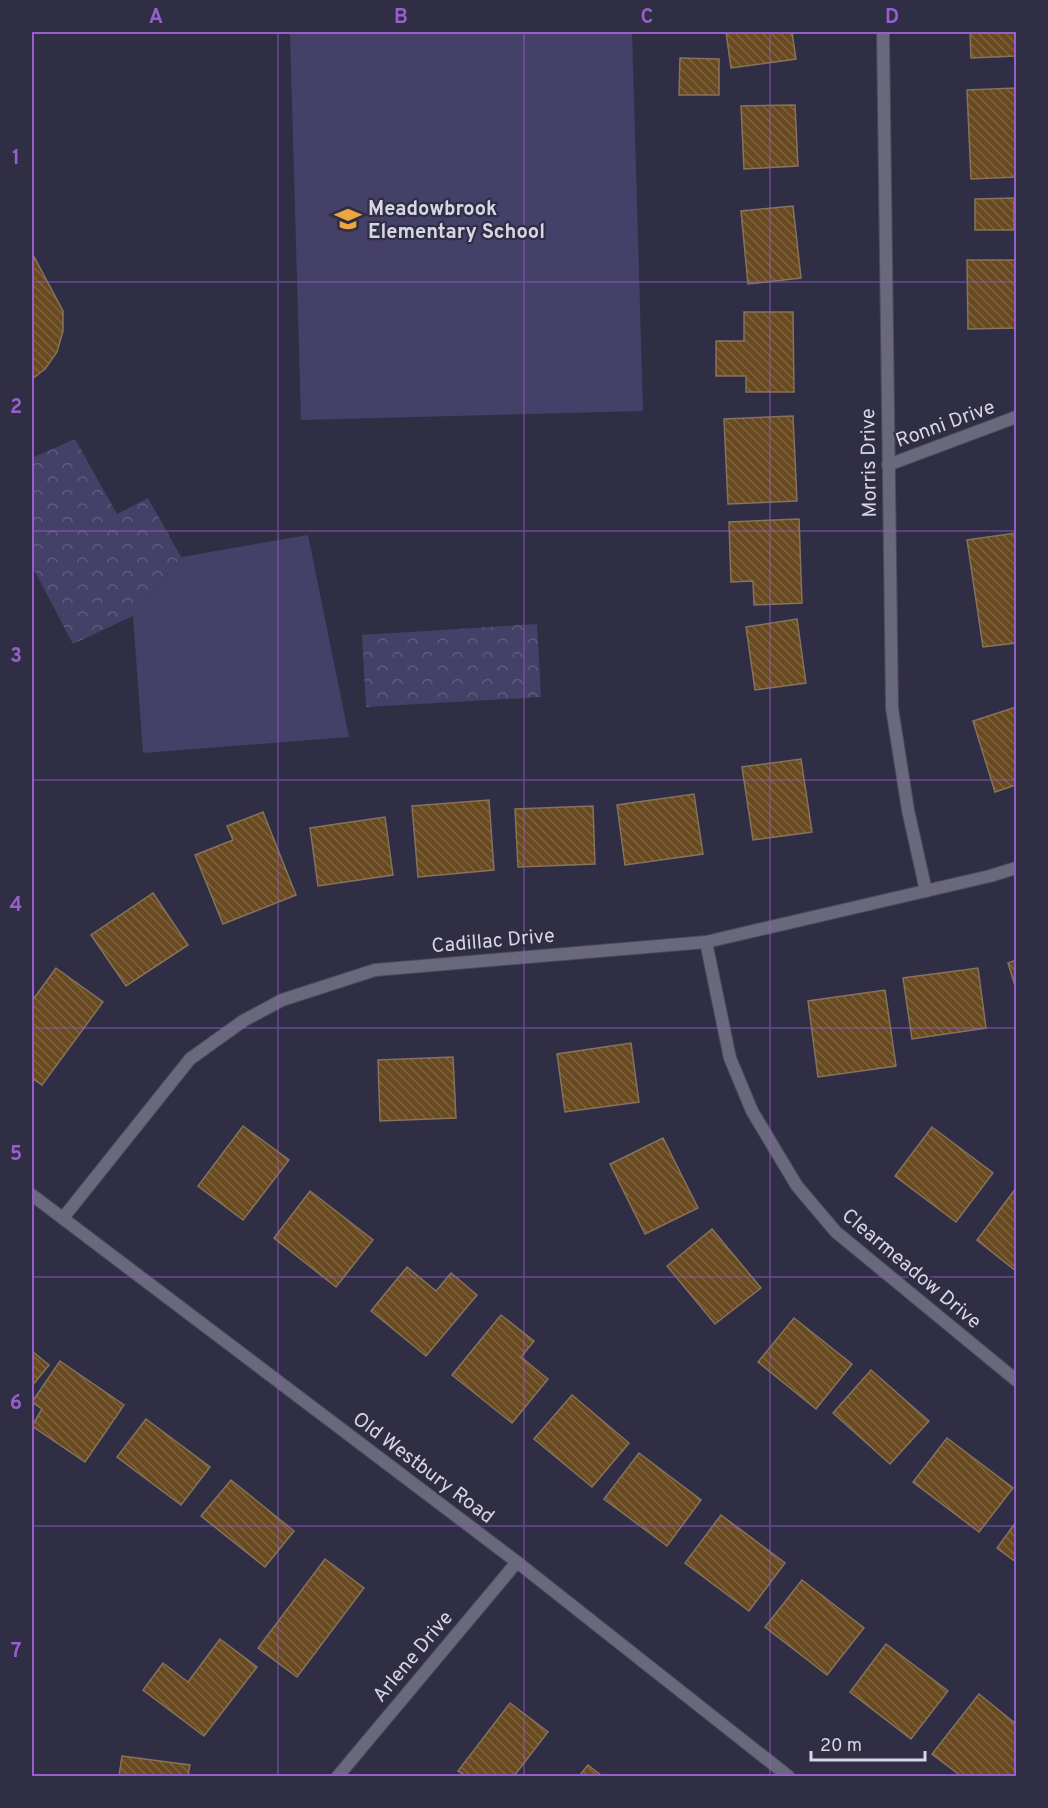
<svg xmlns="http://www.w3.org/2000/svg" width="1048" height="1808" viewBox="0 0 1048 1808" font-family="Overpass,sans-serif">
<defs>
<pattern id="forest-crowns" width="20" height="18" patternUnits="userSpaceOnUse" patternTransform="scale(1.5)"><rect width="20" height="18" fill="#454068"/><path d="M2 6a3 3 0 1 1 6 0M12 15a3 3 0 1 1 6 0" fill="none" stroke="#5f5b7d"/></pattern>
<pattern id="building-back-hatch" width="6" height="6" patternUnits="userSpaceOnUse" patternTransform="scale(1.5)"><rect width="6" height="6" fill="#694a20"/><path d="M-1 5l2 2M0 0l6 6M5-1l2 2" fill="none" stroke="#7e6340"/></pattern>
</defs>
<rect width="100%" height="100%" fill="#302e44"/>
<!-- green -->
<g fill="#454068">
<path d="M 290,32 L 632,32 L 643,411 L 301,420 Z"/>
<path d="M 308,535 L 349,737 L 143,753 L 133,616 L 181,557 Z"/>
</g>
<!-- forest -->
<g fill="url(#forest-crowns)">
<path d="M 75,439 L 117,514 L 148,498 L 181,557 L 133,616 L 73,644 L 32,566 L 32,458 Z"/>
<path d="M 537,624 L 541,697 L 366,707 L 362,635 Z"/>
</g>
<!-- building -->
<g fill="url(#building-back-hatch)" stroke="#85735d" stroke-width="1.5">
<path d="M 726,32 L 792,32 L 796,59 L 731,68 Z"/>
<path d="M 970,32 L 1016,32 L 1016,56 L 971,58 Z"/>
<path d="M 680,58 L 719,59 L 719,95 L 679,95 Z"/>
<path d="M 1016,88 L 1016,177 L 971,179 L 967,90 Z"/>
<path d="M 795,105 L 798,166 L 744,169 L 741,106 Z"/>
<path d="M 1014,198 L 1014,230 L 975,230 L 975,199 Z"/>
<path d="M 793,206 L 801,278 L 748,284 L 741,211 Z"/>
<path d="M 32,253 L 63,311 L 63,331 L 57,352 L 45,369 L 32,379 Z"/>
<path d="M 967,260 L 1016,260 L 1016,328 L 968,329 Z"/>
<path d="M 744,312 L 793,312 L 794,392 L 746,392 L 746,376 L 716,376 L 716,341 L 744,341 Z"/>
<path d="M 793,416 L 797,501 L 728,504 L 724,419 Z"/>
<path d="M 799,519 L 802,603 L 754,605 L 753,581 L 731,582 L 729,522 Z"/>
<path d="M 1016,533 L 1016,643 L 983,647 L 967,540 Z"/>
<path d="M 797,619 L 806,683 L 755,690 L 746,627 Z"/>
<path d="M 1016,707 L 1016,785 L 995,792 L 973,721 Z"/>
<path d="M 801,759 L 812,832 L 753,840 L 742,767 Z"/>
<path d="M 694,794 L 703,854 L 625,865 L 617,805 Z"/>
<path d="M 489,800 L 494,870 L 418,877 L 412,806 Z"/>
<path d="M 593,806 L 595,864 L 518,867 L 515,809 Z"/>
<path d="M 263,812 L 296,895 L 223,924 L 195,855 L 233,840 L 227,826 Z"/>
<path d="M 385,817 L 393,875 L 318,886 L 310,828 Z"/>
<path d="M 153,893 L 188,945 L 126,986 L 91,935 Z"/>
<path d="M 1016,960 L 1016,989 L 1008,963 Z"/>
<path d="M 56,968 L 103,1002 L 42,1085 L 32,1078 L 32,1001 Z"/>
<path d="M 978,968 L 986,1028 L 912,1039 L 903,978 Z"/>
<path d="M 885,990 L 896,1066 L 818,1077 L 808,1001 Z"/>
<path d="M 631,1043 L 639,1102 L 565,1112 L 557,1054 Z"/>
<path d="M 453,1057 L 456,1118 L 380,1121 L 378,1060 Z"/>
<path d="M 243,1126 L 289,1160 L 243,1220 L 198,1186 Z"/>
<path d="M 932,1127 L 993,1173 L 956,1222 L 895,1176 Z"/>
<path d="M 663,1138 L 698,1208 L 645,1234 L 610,1164 Z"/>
<path d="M 1016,1188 L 1016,1271 L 977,1240 Z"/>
<path d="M 310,1191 L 373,1240 L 336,1287 L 274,1238 Z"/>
<path d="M 712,1229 L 761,1288 L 715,1324 L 667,1266 Z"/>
<path d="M 407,1267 L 436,1291 L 451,1273 L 477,1295 L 426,1356 L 371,1311 Z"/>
<path d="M 501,1315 L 534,1341 L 521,1357 L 548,1379 L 512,1423 L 452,1375 Z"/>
<path d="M 794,1318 L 852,1364 L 816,1409 L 758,1362 Z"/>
<path d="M 32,1351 L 49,1365 L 32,1386 Z"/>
<path d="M 60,1361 L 124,1405 L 85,1462 L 32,1426 L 42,1409 L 32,1402 Z"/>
<path d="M 871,1370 L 929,1421 L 890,1464 L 833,1413 Z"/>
<path d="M 572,1395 L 629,1443 L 592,1487 L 534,1439 Z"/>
<path d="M 146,1419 L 210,1467 L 181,1505 L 117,1457 Z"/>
<path d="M 947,1438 L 1013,1488 L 979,1532 L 913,1482 Z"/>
<path d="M 639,1453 L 701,1500 L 667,1546 L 604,1499 Z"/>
<path d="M 231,1480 L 294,1531 L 265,1567 L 201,1516 Z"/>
<path d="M 721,1515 L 785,1563 L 749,1611 L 685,1563 Z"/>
<path d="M 1016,1522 L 1016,1562 L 997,1548 Z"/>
<path d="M 325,1559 L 364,1588 L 297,1677 L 258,1648 Z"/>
<path d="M 802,1580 L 864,1628 L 827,1675 L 765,1627 Z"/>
<path d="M 220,1639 L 257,1667 L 204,1736 L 143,1690 L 163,1663 L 188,1682 Z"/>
<path d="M 886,1644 L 948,1691 L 911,1739 L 850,1692 Z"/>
<path d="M 979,1694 L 1016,1724 L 1016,1773 L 1014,1776 L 961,1776 L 932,1754 Z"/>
<path d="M 510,1703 L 548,1732 L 514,1776 L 466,1776 L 458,1771 Z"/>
<path d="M 122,1756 L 190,1765 L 188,1776 L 119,1776 Z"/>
<path d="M 588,1765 L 602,1776 L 579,1776 Z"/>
</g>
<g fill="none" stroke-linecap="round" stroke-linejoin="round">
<!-- minor casing -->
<g stroke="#4b495e" stroke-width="14">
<g id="minor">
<path d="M 883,32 L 892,708 L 908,810 L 926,891"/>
<path d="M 888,465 L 1016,417"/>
<path d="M 706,942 L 730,1058 L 752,1111 L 797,1186 L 836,1232 L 1016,1380"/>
<path d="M 63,1218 L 190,1059 L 243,1021 L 282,1000 L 375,970 L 706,942 L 990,876 L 1016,868"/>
<path d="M 338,1776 L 517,1562"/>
</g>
</g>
<!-- tertiary casing -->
<g stroke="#4b495e" stroke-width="14">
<path id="tertiary" d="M 32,1195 L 517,1562 L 788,1776"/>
</g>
<!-- minor -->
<use href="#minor" stroke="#69687d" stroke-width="12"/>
<!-- tertiary -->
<use href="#tertiary" stroke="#69687d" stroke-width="12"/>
</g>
<!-- grid -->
<path fill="none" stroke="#975fca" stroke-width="1.5" stroke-opacity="0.55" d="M 278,32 L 278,1776M 524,32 L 524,1776M 770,32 L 770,1776M 32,282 L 1016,282M 32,531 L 1016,531M 32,780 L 1016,780M 32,1028 L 1016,1028M 32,1277 L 1016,1277M 32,1526 L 1016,1526"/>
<!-- icons -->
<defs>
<g id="school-bare" transform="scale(2.07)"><path d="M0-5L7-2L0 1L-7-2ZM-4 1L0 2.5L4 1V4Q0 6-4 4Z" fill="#f0a63e" stroke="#302e44" stroke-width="2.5" paint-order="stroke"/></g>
</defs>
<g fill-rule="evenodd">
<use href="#school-bare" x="348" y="219"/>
</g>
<g text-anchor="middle" stroke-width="4.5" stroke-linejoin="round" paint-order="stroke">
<!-- poi labels -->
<g font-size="20" font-weight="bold" fill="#d7d6e4" stroke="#302e44" text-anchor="start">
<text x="368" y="215">Meadowbrook<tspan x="368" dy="23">Elementary School</tspan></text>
</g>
<!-- street labels -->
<g font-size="20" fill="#d7d6e4" stroke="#302e44">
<text transform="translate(945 423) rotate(-20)" y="7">Ronni Drive</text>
<text transform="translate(868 463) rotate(-91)" y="7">Morris Drive</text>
<text transform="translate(493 940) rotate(-5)" y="7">Cadillac Drive</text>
<text transform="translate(912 1268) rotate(40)" y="7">Clearmeadow Drive</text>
<text transform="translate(424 1467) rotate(37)" y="7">Old Westbury Road</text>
<text transform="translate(412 1656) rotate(-50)" y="7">Arlene Drive</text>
</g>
</g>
<!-- border -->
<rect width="1048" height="1808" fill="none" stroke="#302e44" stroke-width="66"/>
<!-- scale -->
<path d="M811 1751v9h114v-9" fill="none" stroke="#d7d6e4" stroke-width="3"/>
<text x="820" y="1751" font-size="18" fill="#d7d6e4" stroke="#302e44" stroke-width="4.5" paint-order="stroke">20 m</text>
<rect x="33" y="33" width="982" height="1742" fill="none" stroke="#975fca" stroke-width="2"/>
<g font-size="20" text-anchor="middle" font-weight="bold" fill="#975fca">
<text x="156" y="23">A</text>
<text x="401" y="23">B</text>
<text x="647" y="23">C</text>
<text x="892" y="23">D</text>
<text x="16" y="164">1</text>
<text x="16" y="413">2</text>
<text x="16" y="662">3</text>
<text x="16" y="911">4</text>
<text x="16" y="1160">5</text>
<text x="16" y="1409">6</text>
<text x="16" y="1657">7</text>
</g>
</svg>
